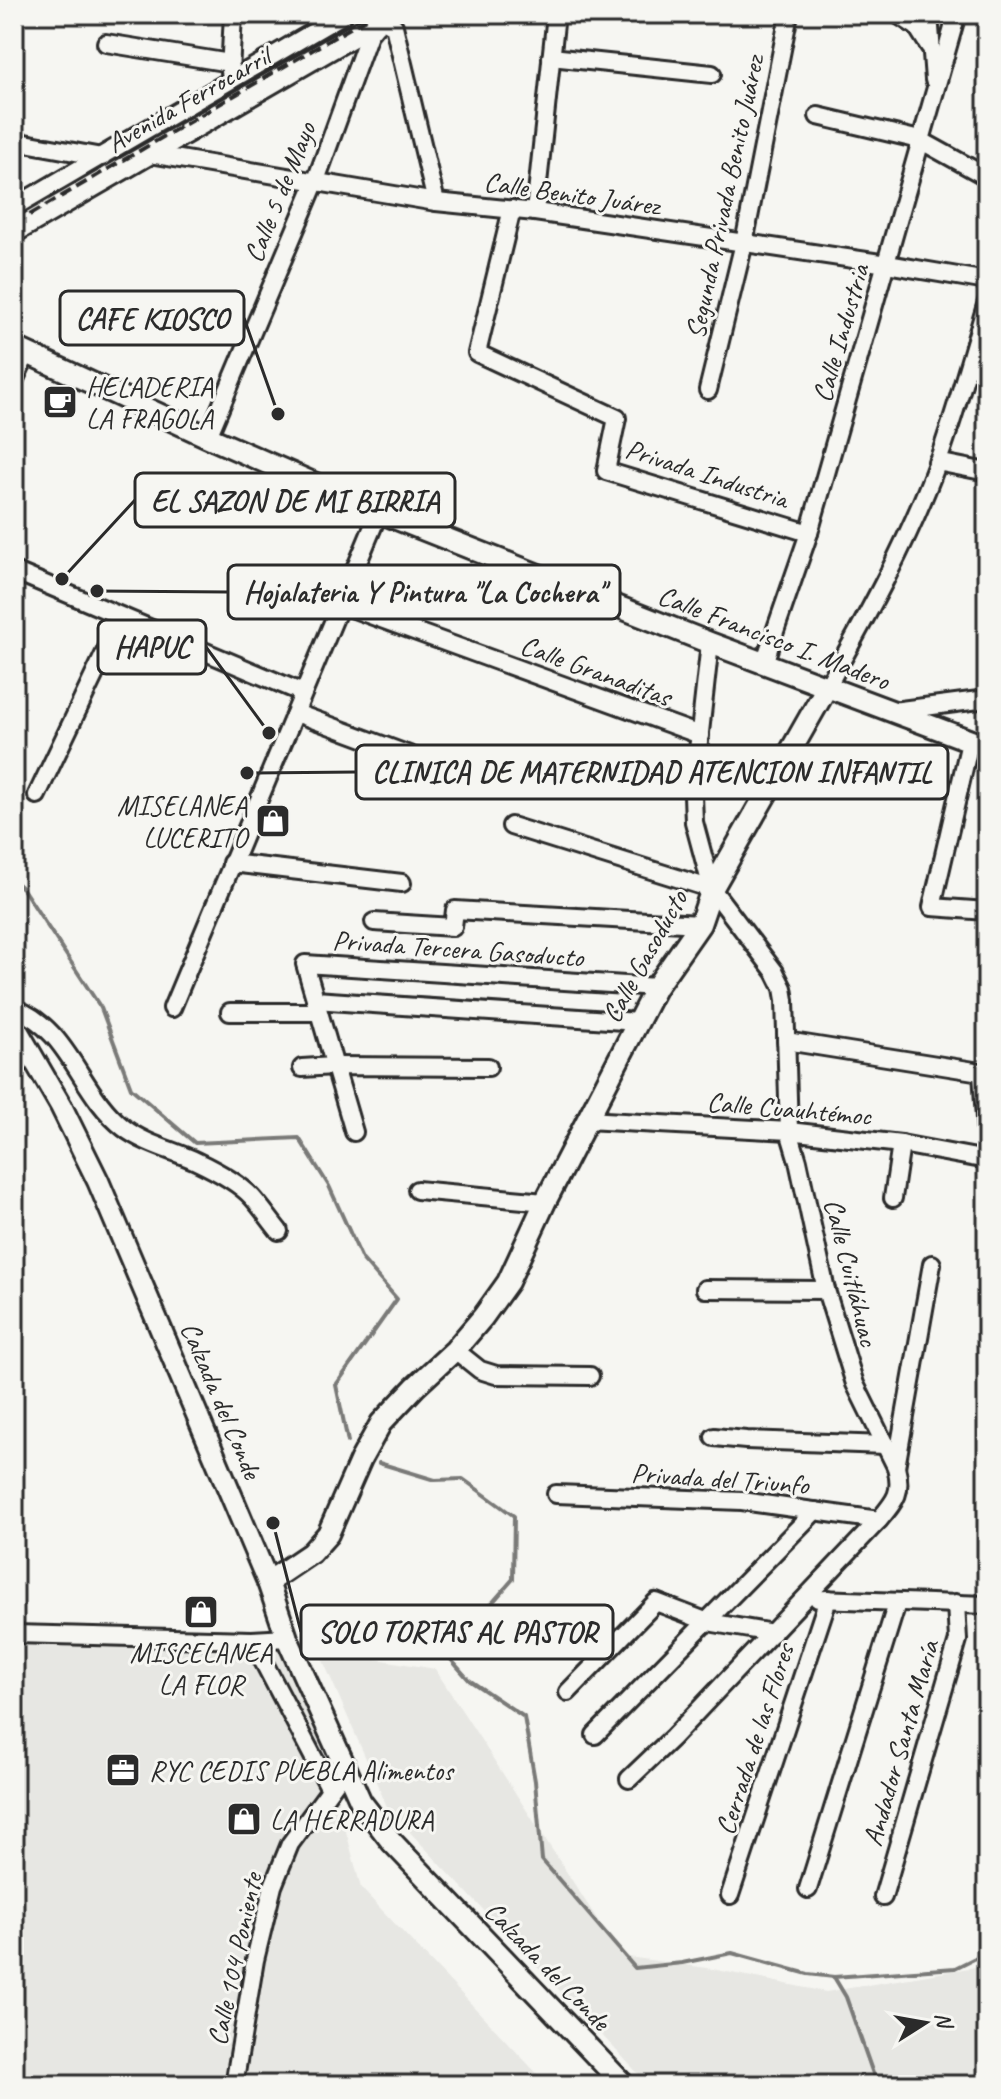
<svg xmlns="http://www.w3.org/2000/svg" width="1001" height="2099" viewBox="0 0 1001 2099" font-family="Caveat,sans-serif">
<rect width="100%" height="100%" fill="#f6f6f2"/>
<filter id="ink" filterUnits="userSpaceOnUse"><feTurbulence type="fractalNoise" baseFrequency=".0125" numOctaves="2"/><feDisplacementMap in="SourceGraphic" scale="16" xChannelSelector="R" yChannelSelector="G"/><feConvolveMatrix kernelMatrix="1 2 1 2 8 2 1 2 1" color-interpolation-filters="sRGB"/></filter>
<g filter="url(#ink)">
<!-- built -->
<g fill="#e7e7e3">
<path d="M 14,1640 L 288,1646 L 333,1782 L 361,1888 L 548,2085 L 14,2085 Z"/>
<path d="M 318,1649 L 435,1669 L 621,1956 L 707,1968 L 826,1992 L 987,1965 L 987,2085 L 649,2085 L 388,1809 Z"/>
</g>
<g fill="none" stroke-linecap="round" stroke-linejoin="round">
<!-- stream -->
<g stroke="#7a7a78" stroke-width="4">
<path d="M 14,881 L 23,889 L 101,1008 L 131,1088 L 195,1143 L 299,1138 L 329,1186 L 362,1259 L 397,1299 L 336,1385 L 348,1442"/>
<path d="M 379,1463 L 435,1480 L 463,1479 L 514,1516 L 513,1579 L 447,1655 L 469,1680 L 524,1717 L 535,1781 L 542,1860 L 635,1968 L 682,1963 L 732,1953 L 808,1974 L 834,1977 L 955,1968 L 987,1952"/>
<path d="M 834,1977 L 846,1997 L 877,2085"/>
</g>
<!-- minor casing -->
<g stroke="#2b2b2b" stroke-width="22">
<g id="minor">
<path d="M 897,14 L 917,27 L 929,46"/>
<path d="M 929,14 L 934,80"/>
<path d="M 382,19 L 394,26 L 436,202"/>
<path d="M 106,43 L 230,63"/>
<path d="M 551,57 L 712,74"/>
<path d="M 230,72 L 233,14"/>
<path d="M 818,116 L 920,140 L 987,177"/>
<path d="M 14,141 L 102,157"/>
<path d="M 150,154 L 436,202 L 535,212 L 887,264 L 987,281"/>
<path d="M 14,207 L 344,14"/>
<path d="M 512,209 L 477,353 L 617,418 L 606,471 L 809,533"/>
<path d="M 535,212 L 556,14"/>
<path d="M 14,381 L 27,353"/>
<path d="M 708,390 L 744,243 L 789,14"/>
<path d="M 208,437 L 315,183 L 369,34 L 379,22"/>
<path d="M 937,462 L 987,472"/>
<path d="M 14,571 L 303,693"/>
<path d="M 340,604 L 700,735"/>
<path d="M 764,663 L 809,533 L 957,14"/>
<path d="M 827,687 C 868,614 909,540 938,461 C 957,409 971,355 987,302"/>
<path d="M 893,711 L 987,699"/>
<path d="M 296,713 L 439,766"/>
<path d="M 970,742 L 932,907 L 987,911"/>
<path d="M 37,795 L 122,617"/>
<path d="M 511,826 L 712,889"/>
<path d="M 231,863 L 402,883"/>
<path d="M 374,922 L 453,927 L 455,910 L 700,924"/>
<path d="M 315,1000 L 638,1022"/>
<path d="M 14,1008 C 71,1030 79,1093 124,1128 C 145,1144 172,1150 196,1161 C 215,1170 238,1182 252,1197 C 262,1208 270,1220 279,1231"/>
<path d="M 172,1008 L 379,512"/>
<path d="M 230,1012 L 318,1012"/>
<path d="M 786,1041 L 987,1073"/>
<path d="M 302,1068 L 334,1066 L 488,1067"/>
<path d="M 982,1072 L 987,1151"/>
<path d="M 586,1120 L 789,1131 L 901,1144 L 987,1160"/>
<path d="M 354,1132 L 305,964 L 656,987"/>
<path d="M 417,1190 L 545,1202"/>
<path d="M 893,1198 L 901,1144"/>
<path d="M 705,1289 L 826,1290"/>
<path d="M 455,1350 L 480,1370 L 496,1375 L 590,1376"/>
<path d="M 714,1437 L 746,1440 L 886,1445"/>
<path d="M 896,1467 L 932,1264"/>
<path d="M 556,1494 L 742,1501 L 879,1520"/>
<path d="M 818,1599 L 987,1605"/>
<path d="M 14,1634 L 252,1640 L 287,1638"/>
<path d="M 252,1640 L 330,1789"/>
<path d="M 568,1692 L 656,1602 L 708,1622 L 773,1633"/>
<path d="M 595,1735 L 815,1511"/>
<path d="M 629,1779 L 672,1738 L 879,1520 C 895,1501 903,1493 896,1467 L 855,1384 L 826,1290 L 798,1161 L 789,1131 L 785,1000 L 783,988 L 775,972 L 712,889 L 694,822 L 693,795 L 710,643"/>
<path d="M 808,1889 L 897,1603"/>
<path d="M 730,1895 L 828,1599"/>
<path d="M 883,1897 L 958,1640 L 956,1603"/>
<path d="M 234,2085 L 255,1960 L 273,1886 L 290,1844 L 346,1768"/>
</g>
</g>
<!-- tertiary casing -->
<g stroke="#2b2b2b" stroke-width="26">
<g id="tertiary">
<path d="M 14,232 L 382,19 L 381,14"/>
<path d="M 14,347 L 208,437 L 379,512 L 710,643 L 987,747"/>
<path d="M 14,1025 L 61,1106 L 98,1181 L 268,1582 L 287,1638 L 361,1802 L 392,1842 L 624,2085"/>
<path d="M 268,1582 L 311,1553 L 328,1534 L 361,1459 L 381,1423 L 415,1387 L 455,1350 L 483,1317 L 508,1282 L 545,1202 L 656,987 L 700,924 L 712,889 L 827,687"/>
</g>
</g>
<!-- minor -->
<use href="#minor" stroke="#f6f6f2" stroke-width="16"/>
<!-- tertiary -->
<use href="#tertiary" stroke="#f6f6f2" stroke-width="20"/>
<!-- rail -->
<path stroke="#2b2b2b" stroke-width="4" stroke-dasharray="12 6" stroke-linecap="butt" d="M 14,224 L 374,14"/>
</g>
</g>
<!-- icons -->
<defs>
<g id="cafe-square" transform="scale(1.8)"><rect x="-9" y="-9" width="18" height="18" rx="4" fill="#2b2b2b" stroke="#f6f6f2"/><path d="M-5.5-4.5H6V0H3Q3 3.5 0 3.5H-2.5Q-5.5 3.5-5.5 0ZM3-3.2v2h1.7v-2ZM-6 4.5H4V6H-6Z" fill="#fff"/></g>
<g id="shop-square" transform="scale(1.8)"><rect x="-9" y="-9" width="18" height="18" rx="4" fill="#2b2b2b" stroke="#f6f6f2"/><path d="M-5-2.5h2.3a2.7 3.5 0 0 1 5.4 0H5L5.5 6h-11ZM-1.5-2.5h3a1.5 2.3 0 0 0-3 0Z" fill="#fff"/></g>
<g id="office-square" transform="scale(1.8)"><rect x="-9" y="-9" width="18" height="18" rx="4" fill="#2b2b2b" stroke="#f6f6f2"/><path d="M-6-3h4V-5.5h4V-3h4V5H-6ZM-1-4.5V-3h2v-1.5ZM-6 0V1H6V0Z" fill="#fff"/></g>
</defs>
<g fill-rule="evenodd">
<use href="#cafe-square" x="60" y="402"/>
<use href="#shop-square" x="273" y="821"/>
<use href="#shop-square" x="201" y="1612"/>
<use href="#office-square" x="123" y="1770"/>
<use href="#shop-square" x="244" y="1819"/>
</g>
<g text-anchor="middle" stroke-width="6" stroke-linejoin="round" paint-order="stroke">
<!-- street labels -->
<g font-size="28" fill="#2b2b2b" stroke="#f6f6f2">
<text transform="translate(188 99) rotate(-30)" y="10">Avenida Ferrocarril</text>
<text transform="translate(279 192) rotate(-68)" y="10">Calle 5 de Mayo</text>
<text transform="translate(572 193) rotate(8)" y="10">Calle Benito Juárez</text>
<text transform="translate(724 197) rotate(-78)" y="10">Segunda Privada Benito Juárez</text>
<text transform="translate(840 333) rotate(-74)" y="10">Calle Industria</text>
<text transform="translate(707 473) rotate(18)" y="10">Privada Industria</text>
<text transform="translate(774 637) rotate(21)" y="10">Calle Francisco I. Madero</text>
<text transform="translate(596 670) rotate(20)" y="10">Calle Granaditas</text>
<text transform="translate(458 948) rotate(4)" y="10">Privada Tercera Gasoducto</text>
<text transform="translate(644 956) rotate(-61)" y="10">Calle Gasoducto</text>
<text transform="translate(789 1108) rotate(5)" y="10">Calle Cuauhtémoc</text>
<text transform="translate(852 1272) rotate(76)" y="10">Calle Cuitláhuac</text>
<text transform="translate(222 1400) rotate(67)" y="10">Calzada del Conde</text>
<text transform="translate(720 1478) rotate(4)" y="10">Privada del Triunfo</text>
<text transform="translate(754 1739) rotate(-72)" y="10">Cerrada de las Flores</text>
<text transform="translate(900 1743) rotate(-74)" y="10">Andador Santa María</text>
<text transform="translate(234 1959) rotate(-78)" y="10">Calle 104 Poniente</text>
<text transform="translate(548 1965) rotate(46)" y="10">Calzada del Conde</text>
</g>
<!-- poi labels -->
<g font-size="28" fill="#2b2b2b" stroke="#f6f6f2" text-anchor="start">
<text x="86" y="396">HELADERIA<tspan x="86" dy="32">LA FRAGOLA</tspan></text>
<text x="247" y="815" text-anchor="end">MISELANEA<tspan x="247" dy="32">LUCERITO</tspan></text>
<text x="201" y="1662" text-anchor="middle">MISCELANEA<tspan x="201" dy="32">LA FLOR</tspan></text>
<text x="149" y="1780">RYC CEDIS PUEBLA Alimentos</text>
<text x="270" y="1829">LA HERRADURA</text>
</g>
</g>
<!-- callouts -->
<path fill="none" stroke="#2b2b2b" stroke-width="3" d="M278 414L244 318M62 579L135 500M97 591L228 592M269 733L206 647M247 773L356 772M273 1523L301 1632"/>
<g fill="#2b2b2b" stroke="#f6f6f2" stroke-width="3">
<circle cx="278" cy="414" r="8"/>
<circle cx="62" cy="579" r="8"/>
<circle cx="97" cy="591" r="8"/>
<circle cx="269" cy="733" r="8"/>
<circle cx="247" cy="773" r="8"/>
<circle cx="273" cy="1523" r="8"/>
</g>
<g fill="#f6f6f2" stroke="#2b2b2b" stroke-width="3">
<rect x="60" y="291" width="184" height="54" rx="8"/>
<rect x="135" y="473" width="320" height="54" rx="8"/>
<rect x="228" y="565" width="392" height="54" rx="8"/>
<rect x="98" y="620" width="108" height="54" rx="8"/>
<rect x="356" y="745" width="592" height="54" rx="8"/>
<rect x="301" y="1605" width="312" height="54" rx="8"/>
</g>
<g font-size="30" text-anchor="middle" font-weight="bold" fill="#2b2b2b">
<text x="152" y="329">CAFE KIOSCO</text>
<text x="295" y="511">EL SAZON DE MI BIRRIA</text>
<text x="424" y="602">Hojalateria Y Pintura "La Cochera"</text>
<text x="152" y="657">HAPUC</text>
<text x="652" y="782">CLINICA DE MATERNIDAD ATENCION INFANTIL</text>
<text x="457" y="1642">SOLO TORTAS AL PASTOR</text>
</g>
<!-- margin -->
<rect width="1001" height="2099" fill="none" stroke="#f6f6f2" stroke-width="48"/>
<rect x="24" y="24" width="953" height="2051" fill="none" stroke="#2b2b2b" stroke-width="3" filter="url(#ink)"/>
<!-- north arrow -->
<g transform="translate(925 2023) rotate(79)" stroke="#f6f6f2" stroke-width="6" paint-order="stroke">
<path d="M0-6L14 30L0 20L-14 30Z" fill="#2b2b2b"/>
<text y="-12" font-size="22" font-weight="bold" text-anchor="middle" fill="#2b2b2b">N</text>
</g>
</svg>
